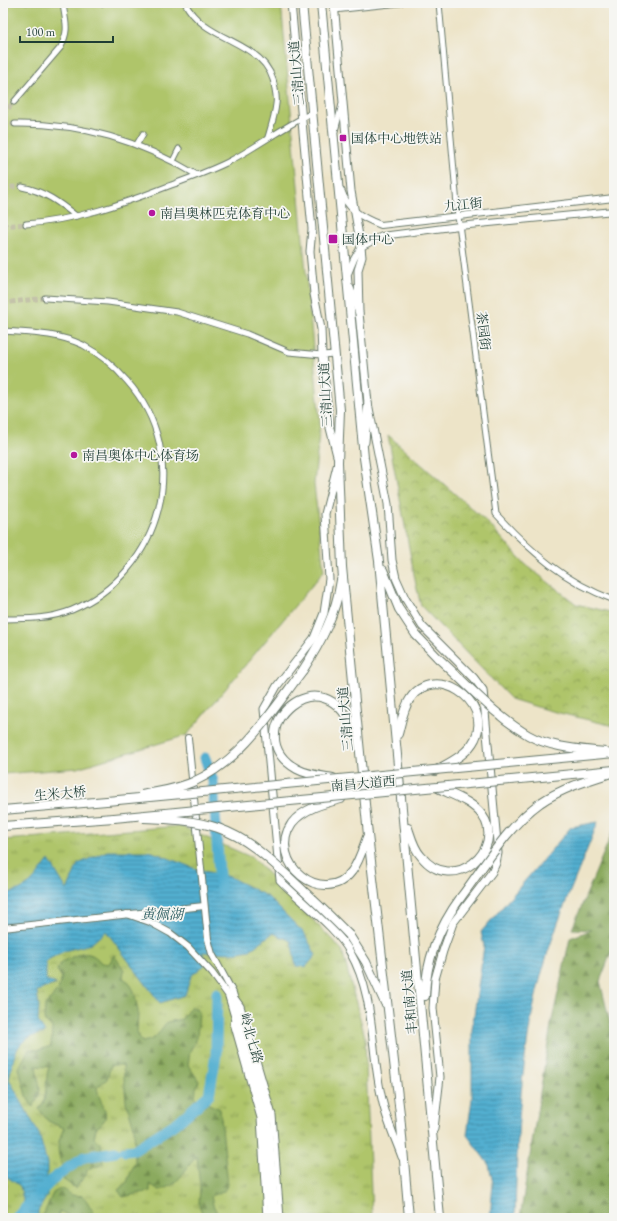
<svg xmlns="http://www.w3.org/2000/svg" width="617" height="1221" viewBox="0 0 617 1221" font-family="'EB Garamond','Noto Serif SC',serif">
<defs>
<pattern id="grass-tufts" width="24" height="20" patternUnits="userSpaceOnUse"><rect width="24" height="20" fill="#afc56a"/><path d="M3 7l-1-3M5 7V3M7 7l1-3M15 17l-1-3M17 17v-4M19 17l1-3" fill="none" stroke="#8ea158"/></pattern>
<pattern id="forest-firs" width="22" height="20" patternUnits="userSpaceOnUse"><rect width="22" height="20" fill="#8baa5e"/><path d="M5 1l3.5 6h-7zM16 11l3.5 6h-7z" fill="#718c4e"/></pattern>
<pattern id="park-crowns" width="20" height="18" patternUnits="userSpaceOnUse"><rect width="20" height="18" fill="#afc56a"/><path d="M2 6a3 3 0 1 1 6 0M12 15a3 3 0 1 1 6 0" fill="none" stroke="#8ea158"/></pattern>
<pattern id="water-rules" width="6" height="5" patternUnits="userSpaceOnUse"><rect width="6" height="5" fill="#52afd0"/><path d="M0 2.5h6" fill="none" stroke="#4390aa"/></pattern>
</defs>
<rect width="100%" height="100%" fill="#f6f6f2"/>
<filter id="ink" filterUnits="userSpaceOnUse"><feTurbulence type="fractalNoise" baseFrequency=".025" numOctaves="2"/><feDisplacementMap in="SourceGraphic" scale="8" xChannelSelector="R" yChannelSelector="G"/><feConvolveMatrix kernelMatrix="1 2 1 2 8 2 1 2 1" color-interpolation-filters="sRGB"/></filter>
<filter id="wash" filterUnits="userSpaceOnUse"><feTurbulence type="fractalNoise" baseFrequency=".012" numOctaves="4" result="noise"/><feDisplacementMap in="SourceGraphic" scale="16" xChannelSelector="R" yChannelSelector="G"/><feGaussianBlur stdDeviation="0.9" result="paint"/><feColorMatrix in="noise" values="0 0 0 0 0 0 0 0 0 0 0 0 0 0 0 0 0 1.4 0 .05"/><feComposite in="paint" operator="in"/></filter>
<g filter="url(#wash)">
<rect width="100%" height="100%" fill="#ede4c8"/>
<!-- grass -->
<path fill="url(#grass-tufts)" stroke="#67814f" d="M 180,826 L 253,858 L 342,950 L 365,1037 L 372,1218 L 3,1218 L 3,840 Z"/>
<!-- forest -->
<g fill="url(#forest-firs)" stroke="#557449">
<path d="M 614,828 L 614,945 L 600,981 L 614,1040 L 614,1218 L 520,1218 L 551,1025 L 570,938 L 591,930 L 572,929 Z"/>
<path d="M 81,953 C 91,954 95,955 101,963 L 109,964 L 114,955 L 124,970 L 123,978 L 129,982 L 134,991 L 138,1011 L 137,1033 L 142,1042 C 159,1039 157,1033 167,1022 L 182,1019 L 191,1006 L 199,1011 L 197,1038 L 190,1051 L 188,1065 L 199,1081 L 196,1088 L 195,1098 L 220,1109 L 228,1185 L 223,1192 L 211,1196 L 213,1205 L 219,1216 L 215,1218 L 204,1218 L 199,1205 L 200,1187 L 197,1156 C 184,1169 178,1188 159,1190 L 150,1184 L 150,1191 L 123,1197 L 118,1190 L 127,1182 L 135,1162 L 134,1127 L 126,1102 L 123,1065 L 111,1065 L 107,1079 L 97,1087 C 99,1106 116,1115 96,1128 L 94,1138 L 101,1144 L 103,1164 L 87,1170 L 86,1175 L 75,1188 L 64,1180 C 62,1155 52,1153 64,1128 L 48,1121 L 39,1109 C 49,1099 44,1080 49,1067 L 36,1066 C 38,1086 45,1088 33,1107 L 26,1096 L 19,1068 L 29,1049 L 39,1050 L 51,1046 L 52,1027 L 44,1020 L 45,1005 L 58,990 L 62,978 L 57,970 L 61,962 Z"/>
<path d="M 60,1189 C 66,1190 67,1192 72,1195 C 75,1196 79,1195 82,1196 C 88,1200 89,1207 94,1212 C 78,1220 75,1218 59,1211 L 60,1218 L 42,1218 L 53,1193 Z"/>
</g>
<!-- park -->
<path fill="url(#park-crowns)" stroke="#67814f" d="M 388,435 L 488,523 L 525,564 L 576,604 L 614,613 L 614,726 L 547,710 L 511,699 L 421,606 L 416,585 Z"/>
<!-- pitch -->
<path fill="#afc56a" stroke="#67814f" d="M 3,3 L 281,3 L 320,423 L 314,484 L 324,571 L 187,735 L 77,768 L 3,774 Z"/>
<!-- water -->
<g fill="url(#water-rules)" stroke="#387682">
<path d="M 598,822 C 579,871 556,921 542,972 C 520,1052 517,1136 515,1218 L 490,1218 L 493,1183 L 489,1165 L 467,1135 L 472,1099 L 472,1029 L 484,946 L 481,932 L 571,827 Z"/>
<path d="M 107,851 L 150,851 L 196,869 L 230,877 L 268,897 L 304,933 L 316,955 L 306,967 L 296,966 L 291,941 L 273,933 L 250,950 L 233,953 L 202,952 L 207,963 L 191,976 L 185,995 L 160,1003 L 106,931 L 91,944 L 64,951 L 46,961 L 46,980 L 56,984 L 37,991 L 39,1007 L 38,1021 L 45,1033 C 15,1038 15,1053 9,1079 L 39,1134 L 47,1163 L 47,1196 L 38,1211 L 38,1218 L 27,1218 L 20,1186 L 3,1174 L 3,894 C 31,889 33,880 49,860 L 67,890 L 78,864 Z"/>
</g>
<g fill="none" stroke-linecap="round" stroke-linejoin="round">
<!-- river -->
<g stroke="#52afd0" stroke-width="11">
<path d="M 205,758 L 213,781 L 220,888"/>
<path d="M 125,1151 L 134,1150 L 178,1122 L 209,1095 L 216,1055 L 217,993"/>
<path d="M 17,1217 L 54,1178 L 84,1157 L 115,1152"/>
</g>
</g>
</g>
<g filter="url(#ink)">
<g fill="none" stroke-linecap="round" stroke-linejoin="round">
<!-- minor-tunnel -->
<g stroke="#c4c3aa" stroke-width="5" stroke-dasharray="5 2.5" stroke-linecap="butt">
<path d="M 3,114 L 14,102"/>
<path d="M 3,124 L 15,124"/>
<path d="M 3,187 L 22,187"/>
<path d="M 3,226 L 26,224"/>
<path d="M 3,303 L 45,298"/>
</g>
<!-- minor casing -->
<g stroke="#677768" stroke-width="7">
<g id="minor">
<path d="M 100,3 L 102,3"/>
<path d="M 185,3 C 206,45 269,39 275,89 C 276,94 277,99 276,104 C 275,115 271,127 268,137"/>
<path d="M 439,3 L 458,216 L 496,514 C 531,552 565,582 614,600"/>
<path d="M 333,7 L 334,10 L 400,3"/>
<path d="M 14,102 L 61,47 C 70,27 65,23 63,3"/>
<path d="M 15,124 C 83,123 140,141 197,175"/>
<path d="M 335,131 L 342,104"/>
<path d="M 137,144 L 143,134"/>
<path d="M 173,161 L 179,149"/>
<path d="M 22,187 C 44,191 60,203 76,216"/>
<path d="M 26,224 C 75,220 120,205 166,187 C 187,179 208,172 228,162 C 257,147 283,127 312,113"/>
<path d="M 45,298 L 108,302 L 177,312 L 247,334 L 289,352 L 322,355 L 335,354"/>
<path d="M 3,331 C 31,333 57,333 83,345 C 100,354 115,367 127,381 C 194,456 162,572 72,610 C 50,619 26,619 3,619"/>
<path d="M 236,999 L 241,1006 L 273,1115 L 281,1218"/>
<path d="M 233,1023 L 260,1118 L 266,1218"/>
</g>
</g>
<!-- tertiary casing -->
<g stroke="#677768" stroke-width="8">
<g id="tertiary">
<path d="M 341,190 C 347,209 362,218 381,225 L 614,198"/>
<path d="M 347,276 L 354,259 L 361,247 L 382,236 L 459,226 L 614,211"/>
<path d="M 188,738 L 208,939 L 212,954 L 233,993 L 268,1115 L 276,1218"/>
<path d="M 127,914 L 150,922 L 170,933 L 188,947 L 212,973 L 228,995 L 264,1117 L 271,1218"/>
<path d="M 3,928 L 204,906"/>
</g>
</g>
<!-- secondary casing -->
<g stroke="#677768" stroke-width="9">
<g id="secondary">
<path d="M 291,3 L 312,229 L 310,251 L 314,294 L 321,329 L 322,355 L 330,428 L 337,456"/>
<path d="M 334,3 L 351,191 L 361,247 L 362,257 L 358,270 L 359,313"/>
<path d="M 350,288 L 359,313 L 368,403 L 365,442"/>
<path d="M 368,403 L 388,504 L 392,560 L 396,578 L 405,598 L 422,626 L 474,678 L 483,690 L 498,853 L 496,863 L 492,872 L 453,923 L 443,951 L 435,979 L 433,1008 L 440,1077 L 434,1129"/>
<path d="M 337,466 L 325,514 L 329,579 L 324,613 L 314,638 L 277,686 L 264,709 L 280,880 C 301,902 336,927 350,952 C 376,997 370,1050 382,1099 C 386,1119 395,1138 402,1157"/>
</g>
</g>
<!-- primary casing -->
<g stroke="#677768" stroke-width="10">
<g id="primary">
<path d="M 302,3 L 340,410 L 338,462 L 342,567 L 368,835 L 400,1114 L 409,1218"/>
<path d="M 321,3 L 364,458 L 379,561 L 440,1218"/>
<path d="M 383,570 L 399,609 L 416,635 L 438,658"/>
<path d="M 303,670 C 321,642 336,614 341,580"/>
<path d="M 398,734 C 401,723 403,709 410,699 C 434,663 493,700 475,739 C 467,755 450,762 435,771"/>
<path d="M 333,778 C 321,776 308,775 297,769 C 233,733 325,647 355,735"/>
<path d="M 341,799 C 324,803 303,809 292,823 C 265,862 324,909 352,871 C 359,862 363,848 367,837"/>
<path d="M 408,828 C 411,837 414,849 421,856 C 453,897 507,848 482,815 C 472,801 452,795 438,788"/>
<path d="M 349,935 L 366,962 L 385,1003"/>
<path d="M 425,996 C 426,958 439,927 461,897"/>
</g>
</g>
<!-- trunk casing -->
<g stroke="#677768" stroke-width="10">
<g id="trunk">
<path d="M 3,810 L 118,800"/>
<path d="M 3,826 L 114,818"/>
</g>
</g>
<!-- minor -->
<use href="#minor" stroke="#fff" stroke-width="5"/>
<!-- tertiary -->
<use href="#tertiary" stroke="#fff" stroke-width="6"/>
<!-- secondary -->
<use href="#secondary" stroke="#fff" stroke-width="7"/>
<!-- primary -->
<use href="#primary" stroke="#fff" stroke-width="8"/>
<!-- trunk -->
<use href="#trunk" stroke="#fff" stroke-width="8"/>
<!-- primary-bridge casing -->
<g stroke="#677768" stroke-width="10" stroke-linecap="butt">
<g id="primary-bridge">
<path d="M 438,658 C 467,684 495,716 528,735 C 551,748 580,749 605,752"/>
<path d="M 142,795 C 160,791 179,789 195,781 C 243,759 272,711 303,670"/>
<path d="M 143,818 C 168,819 194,820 218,828 C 247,838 268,858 290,878 C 310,897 330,915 349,935"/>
<path d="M 461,897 C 485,865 508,826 540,803 C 562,788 589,780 614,772"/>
</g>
</g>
<!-- trunk-bridge casing -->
<g stroke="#677768" stroke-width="10" stroke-linecap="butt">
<g id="trunk-bridge">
<path d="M 118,800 L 614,753"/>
<path d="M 114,818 L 614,770"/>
</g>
</g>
<!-- primary-bridge -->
<use href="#primary-bridge" stroke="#fff" stroke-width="8"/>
<!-- trunk-bridge -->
<use href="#trunk-bridge" stroke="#fff" stroke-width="8"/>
</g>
</g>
<!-- markers -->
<g fill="#b5179e" stroke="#f6f6f2" stroke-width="1.5">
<rect x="339" y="134" width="8" height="8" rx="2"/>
<circle cx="152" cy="213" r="4"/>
<rect x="328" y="234" width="10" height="10" rx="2"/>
<circle cx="74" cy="455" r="4"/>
</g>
<g text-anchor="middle" stroke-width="3.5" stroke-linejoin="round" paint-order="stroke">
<!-- street labels -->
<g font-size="13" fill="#1f3d34" stroke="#f6f6f2">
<text transform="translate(296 73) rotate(-95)" y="5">三清山大道</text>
<text transform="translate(463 204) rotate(-6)" y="5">九江街</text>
<text transform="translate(484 331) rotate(83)" y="5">茶园街</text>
<text transform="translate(325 395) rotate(-93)" y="5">三清山大道</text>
<text transform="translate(345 719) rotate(-95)" y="5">三清山大道</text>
<text transform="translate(363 783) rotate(-5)" y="5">南昌大道西</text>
<text transform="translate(60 793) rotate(-5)" y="5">生米大桥</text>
<text transform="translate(409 1002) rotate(-95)" y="5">丰和南大道</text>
<text transform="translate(252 1038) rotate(74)" y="5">岭北七路</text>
</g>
<!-- poi labels -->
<g font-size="13" fill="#1f3d34" stroke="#f6f6f2" text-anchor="start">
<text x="351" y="143">国体中心地铁站</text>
<text x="160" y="218">南昌奥林匹克体育中心</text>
<text x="342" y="244">国体中心</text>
<text x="82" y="460">南昌奥体中心体育场</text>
</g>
<!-- water labels -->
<g font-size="14" font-style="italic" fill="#2e5f63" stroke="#f6f6f2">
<text x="162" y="919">黄佩湖</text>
</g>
</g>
<!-- margin -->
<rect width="617" height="1221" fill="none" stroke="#f6f6f2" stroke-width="16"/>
<!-- scale -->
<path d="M20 36v6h93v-6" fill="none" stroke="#1f3d34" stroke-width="2"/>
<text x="26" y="36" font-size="12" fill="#1f3d34" stroke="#f6f6f2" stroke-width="3" paint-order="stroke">100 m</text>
</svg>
